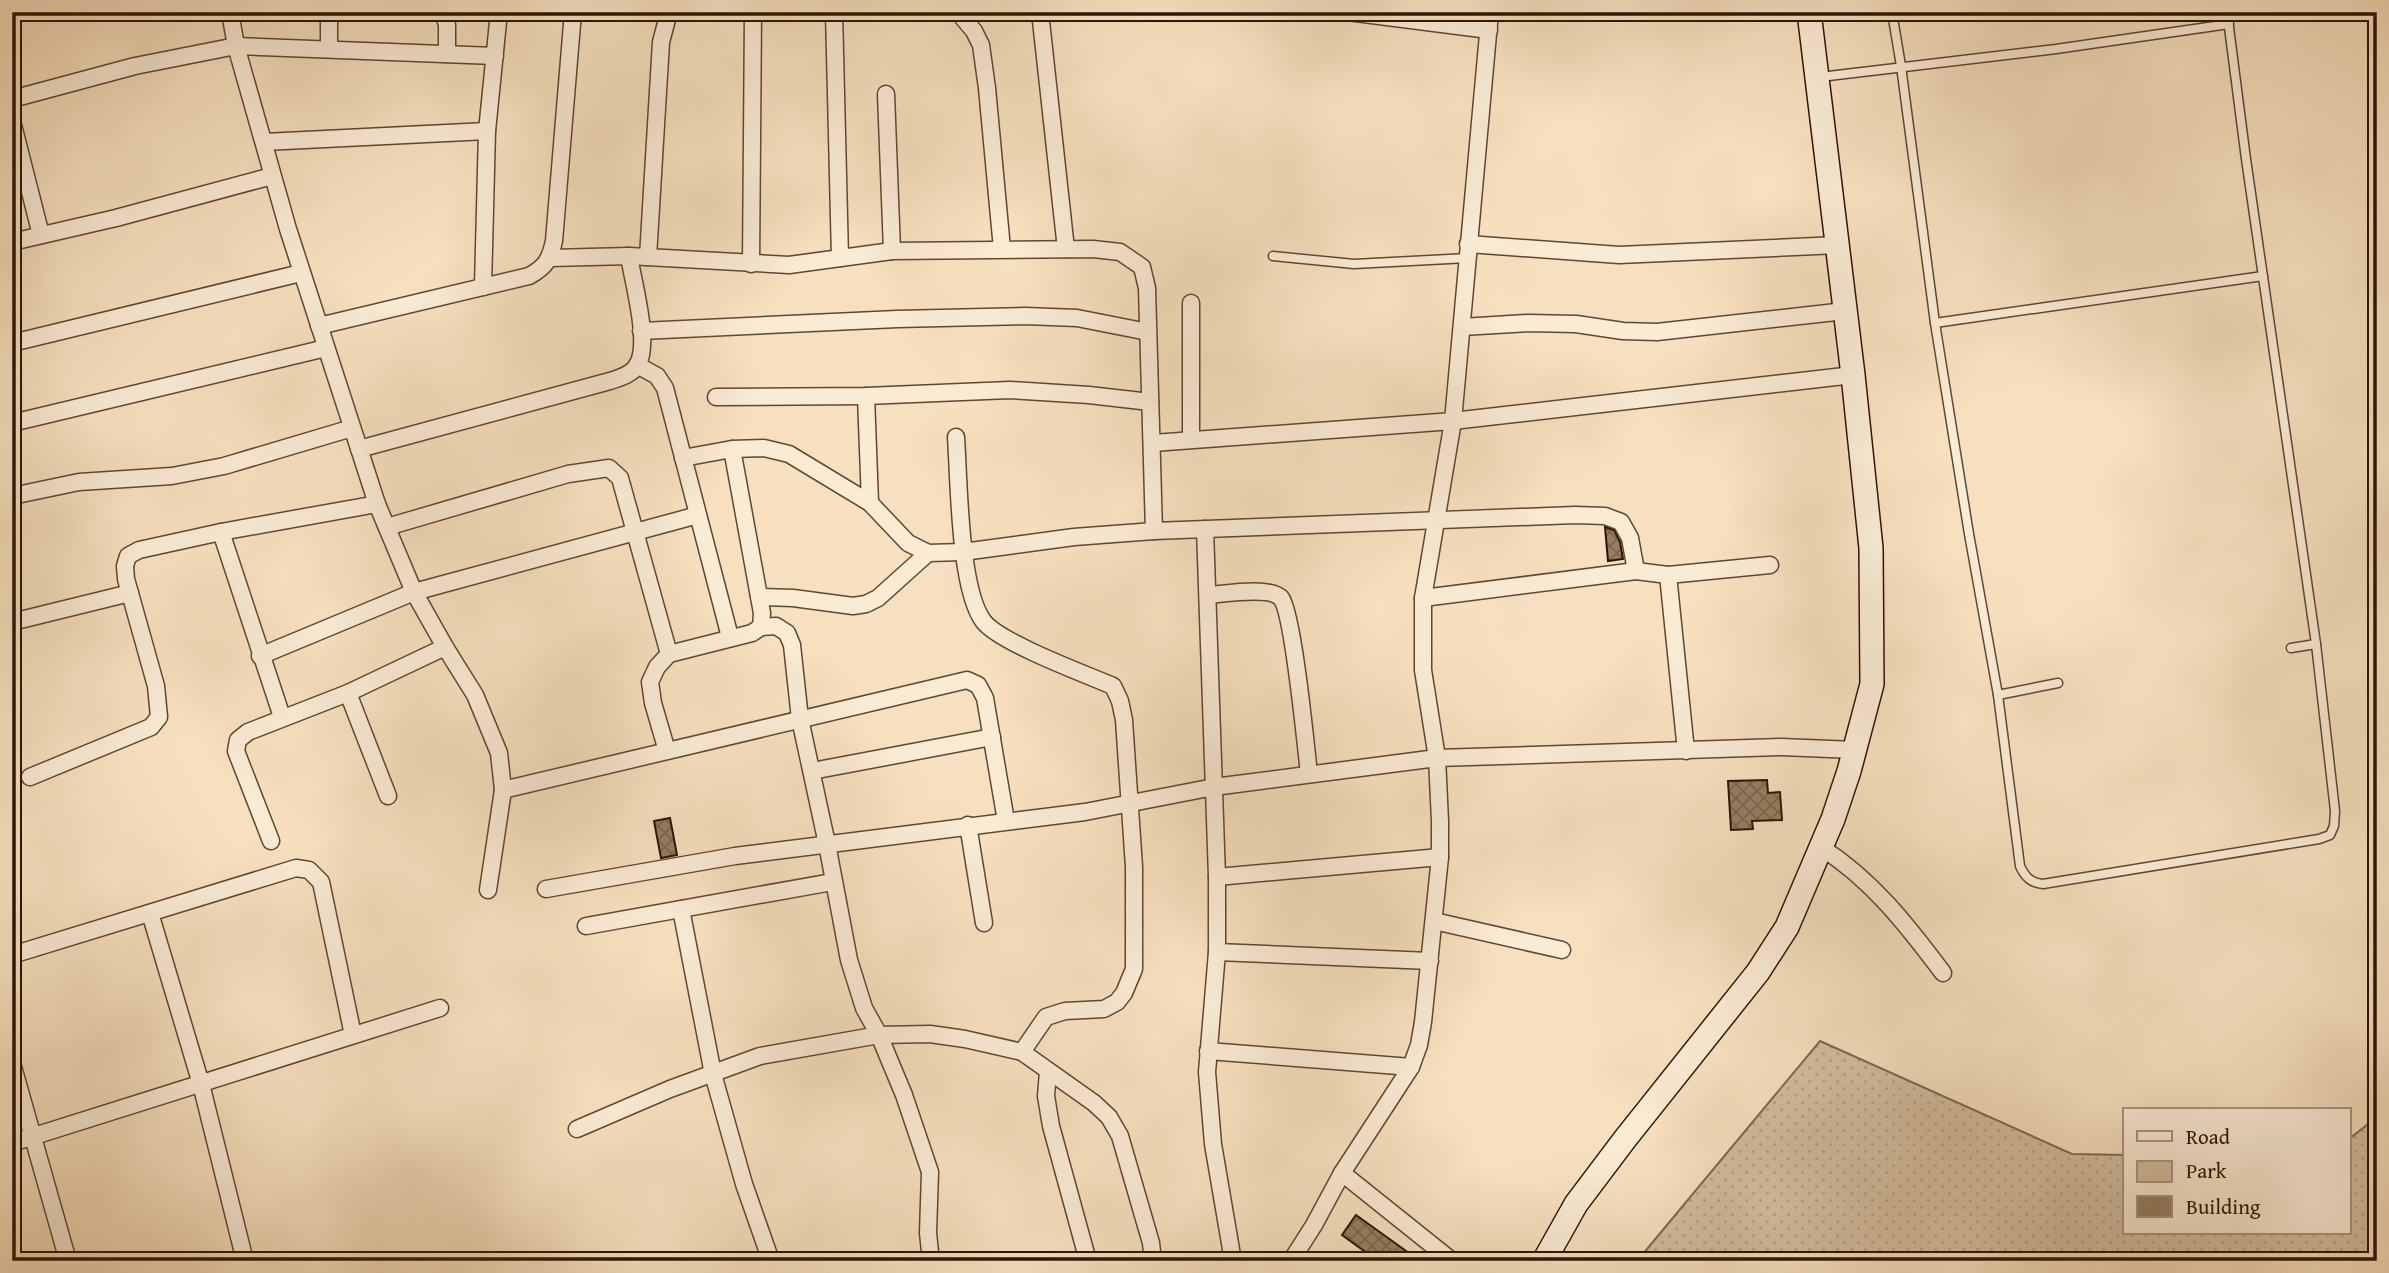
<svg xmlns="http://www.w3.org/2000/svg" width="2389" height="1273" viewBox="0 0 2389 1273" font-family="'Gentium Book Plus',serif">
<defs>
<pattern id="green-dots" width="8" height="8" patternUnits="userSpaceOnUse" patternTransform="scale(1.75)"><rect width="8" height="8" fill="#d4bd9f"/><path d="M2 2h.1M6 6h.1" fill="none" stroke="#b6a287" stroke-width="1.8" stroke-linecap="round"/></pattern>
<pattern id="building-cross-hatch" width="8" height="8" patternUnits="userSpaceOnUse" patternTransform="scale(1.75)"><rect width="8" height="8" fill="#967e63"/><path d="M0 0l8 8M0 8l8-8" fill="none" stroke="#7b664f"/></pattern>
</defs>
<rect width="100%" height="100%" fill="#f7e0bf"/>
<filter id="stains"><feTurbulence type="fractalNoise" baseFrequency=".00286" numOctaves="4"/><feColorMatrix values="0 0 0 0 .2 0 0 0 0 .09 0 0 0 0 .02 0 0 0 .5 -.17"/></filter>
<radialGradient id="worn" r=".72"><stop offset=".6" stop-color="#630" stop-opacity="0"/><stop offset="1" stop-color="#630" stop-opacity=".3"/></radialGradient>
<!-- green -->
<path fill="url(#green-dots)" stroke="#806850" stroke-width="2" d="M 1820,1041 L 2072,1154 L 2125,1155 L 2125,1233 L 2349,1233 L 2349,1139 L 2377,1117 L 2377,1261 L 1637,1261 Z"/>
<!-- building -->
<g fill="url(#building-cross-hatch)" stroke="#2c1400" stroke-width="2">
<path d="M 1605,527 L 1614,530 L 1620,542 L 1623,559 L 1608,561 Z"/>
<path d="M 1767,780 L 1768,793 L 1780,792 L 1782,820 L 1752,821 L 1753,829 L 1731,830 L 1728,781 Z"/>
<path d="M 670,818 L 677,855 L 661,858 L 654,821 Z"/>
<path d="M 1356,1215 L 1420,1261 L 1378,1261 L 1342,1235 Z"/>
</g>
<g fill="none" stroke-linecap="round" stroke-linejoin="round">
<!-- lane casing -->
<g stroke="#5f4730" stroke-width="11">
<g id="lane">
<path d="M 1892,12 L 1901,66 L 1935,323 L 1969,534 L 1998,695 L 2020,866 C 2025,877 2031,883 2043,884 L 2319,839 L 2330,835 L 2334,826 L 2335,811 L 2316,644 L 2246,159 L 2227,12"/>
<path d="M 1820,77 L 2056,49 L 2229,24"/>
<path d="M 1273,256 L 1354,264 L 1468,258"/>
<path d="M 1935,323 L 2263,276"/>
<path d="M 2291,648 L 2316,644"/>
<path d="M 1998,695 L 2058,683"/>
</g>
</g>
<!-- street casing -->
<g stroke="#5f4730" stroke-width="19">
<g id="street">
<path d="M 230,12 L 236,46 L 288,229 L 377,504 L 414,592 L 445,647 L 475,695 L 499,753 L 503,790 L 488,890"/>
<path d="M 329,12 L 329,49"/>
<path d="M 443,12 L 447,25 L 447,54"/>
<path d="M 834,12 L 840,258"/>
<path d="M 958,12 L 974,31 L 981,45 L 987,88 L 1002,249"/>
<path d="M 1040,12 L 1066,249"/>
<path d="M 1348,12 L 1489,30"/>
<path d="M 886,94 L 892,251"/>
<path d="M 12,99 L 135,66 L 236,46 L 495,56"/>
<path d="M 12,121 L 41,235"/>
<path d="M 264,142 L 487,131"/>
<path d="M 12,242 L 116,218 L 272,176"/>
<path d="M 1468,244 L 1619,255 L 1838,245"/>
<path d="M 648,257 L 661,42 L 669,12"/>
<path d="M 551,258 L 629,256 L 789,265 L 892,251 L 1093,249 L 1120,252 L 1142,267 L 1147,288 L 1154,531"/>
<path d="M 751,264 L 753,12"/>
<path d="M 483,287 L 487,131 L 499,12"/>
<path d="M 1191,303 L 1191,439"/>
<path d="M 319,326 L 529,276 C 546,267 550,259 554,241 L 573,12"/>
<path d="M 1462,327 L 1528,323 L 1576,324 L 1623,331 L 1657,332 L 1845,311"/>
<path d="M 641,331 L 897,319 L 1025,316 L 1077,318 L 1148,332"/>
<path d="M 12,343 L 301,273"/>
<path d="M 637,365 L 657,376 L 665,388 L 730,637"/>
<path d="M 866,396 L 870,503"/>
<path d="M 716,397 L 866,396 L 1010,390 L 1089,395 L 1150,402"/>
<path d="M 12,423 L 326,348"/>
<path d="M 956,437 C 959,479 959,591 984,622 C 1001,643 1085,674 1113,686 L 1120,701 L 1124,720 L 1134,867 L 1134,969 L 1124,993 L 1117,1002 L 1104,1009 L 1065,1011 L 1046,1017 L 1022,1052"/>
<path d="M 1153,443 L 1453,421 L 1853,375"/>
<path d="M 359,449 L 610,381 C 620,378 633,374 638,364 C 650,341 633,282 629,256"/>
<path d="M 683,458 L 732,449 L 764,448 L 789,454 L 870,503 L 908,543 L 928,553 L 963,552 L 1074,537 L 1154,531 L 1575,515 L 1605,516 L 1621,522 L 1630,538 L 1636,571"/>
<path d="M 12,496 L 79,482 L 172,476 L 224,466 L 352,428"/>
<path d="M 387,527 L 568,474 L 609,468 L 620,478 L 669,654"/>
<path d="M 1205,529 L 1217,877 L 1217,952 L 1207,1072 L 1213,1144 L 1233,1261"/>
<path d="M 221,532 L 282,717"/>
<path d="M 1668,575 L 1686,751"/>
<path d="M 1208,595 C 1224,594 1270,586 1281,598 C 1293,613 1306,747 1309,774"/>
<path d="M 759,597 L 793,598 L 853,606 L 866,604 L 878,598 L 928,553"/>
<path d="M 1423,598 L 1636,571 L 1668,575 L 1770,565"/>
<path d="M 12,622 L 130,593"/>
<path d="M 761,627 L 776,626 L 787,633 L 792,645 L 800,719 L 827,844 L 849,960 L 864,1008 L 879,1035 L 904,1095 L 930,1172 L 928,1233 L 931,1261"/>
<path d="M 260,656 L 414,592 L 698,515"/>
<path d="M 348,693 L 388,796"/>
<path d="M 667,751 L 653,703 L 650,682 L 657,667 L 669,654 L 752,633 L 761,627 L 762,613 L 732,449"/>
<path d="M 812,771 L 992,737"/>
<path d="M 30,777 L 151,727 L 159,717 L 156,686 L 126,579 L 125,566 L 128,556 L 139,550 L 221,532 L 377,504"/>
<path d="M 503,790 L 967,680 L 978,685 L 985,698 L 1006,821"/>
<path d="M 968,825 L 984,923"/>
<path d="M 271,841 L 236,751 L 238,740 L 248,732 L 348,693 L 445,647"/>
<path d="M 1822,848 C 1872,880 1907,925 1943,973"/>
<path d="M 1217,877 L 1440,857"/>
<path d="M 546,889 L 735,856 L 1085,812 L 1214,787 L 1437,758 L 1781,747 L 1855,750"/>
<path d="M 681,909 L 713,1074 L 744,1184 L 771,1261"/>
<path d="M 150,913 L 201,1084 L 245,1261"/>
<path d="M 1434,921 L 1562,950"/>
<path d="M 586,926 L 832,882"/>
<path d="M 1217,952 L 1430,961"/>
<path d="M 12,955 L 296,868 L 309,870 L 321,882 L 353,1035"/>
<path d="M 1208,1051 L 1411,1067"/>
<path d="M 12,1063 L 68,1261"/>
<path d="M 1048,1072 L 1046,1096 L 1051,1126 L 1088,1261"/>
<path d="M 577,1129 L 670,1089 L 760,1056 L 879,1035 L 930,1034 L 965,1039 L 1022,1052 L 1094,1103 L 1109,1117 L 1120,1136 L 1151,1243 L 1153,1261"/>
<path d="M 12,1143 L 440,1008"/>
<path d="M 1342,1173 L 1452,1261"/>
<path d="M 1291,1261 L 1314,1225 L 1342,1173 L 1411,1067 L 1419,1045 L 1423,1022 L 1440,857 L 1440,821 L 1437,758 L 1423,670 L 1423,598 L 1453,421 L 1490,12"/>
</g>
</g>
<!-- secondary casing -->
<g stroke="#2c1400" stroke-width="26">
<path id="secondary" d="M 1544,1261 L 1576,1204 L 1625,1139 L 1758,972 L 1787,927 L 1833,819 L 1849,771 L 1872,684 L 1871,548 L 1853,375 L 1809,12"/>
</g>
<!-- lane -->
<use href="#lane" stroke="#faebd5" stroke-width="8"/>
<!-- street -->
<use href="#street" stroke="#faebd5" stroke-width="16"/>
<!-- secondary -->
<use href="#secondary" stroke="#faebd5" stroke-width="23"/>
</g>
<!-- margin -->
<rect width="2389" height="1273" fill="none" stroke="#f7e0bf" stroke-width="42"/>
<rect x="14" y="14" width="2361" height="1245" fill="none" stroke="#2c1400" stroke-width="3.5"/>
<rect x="21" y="21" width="2347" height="1231" fill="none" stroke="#2c1400" stroke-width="2"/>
<!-- legend -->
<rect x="2123" y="1108" width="228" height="126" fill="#faebd5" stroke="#a89580" stroke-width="2"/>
<rect x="2137" y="1131" width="35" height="10" fill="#faebd5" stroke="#a89580" stroke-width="2"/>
<text x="2186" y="1144" font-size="21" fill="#2c1400">Road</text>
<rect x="2137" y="1161" width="35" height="21" fill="#d4bd9f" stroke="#a89580" stroke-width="2"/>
<text x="2186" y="1178" font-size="21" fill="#2c1400">Park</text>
<rect x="2137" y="1196" width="35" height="21" fill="#967e63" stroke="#a89580" stroke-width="2"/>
<text x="2186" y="1214" font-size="21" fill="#2c1400">Building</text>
<rect width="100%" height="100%" filter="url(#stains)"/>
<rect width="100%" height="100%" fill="url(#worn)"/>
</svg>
